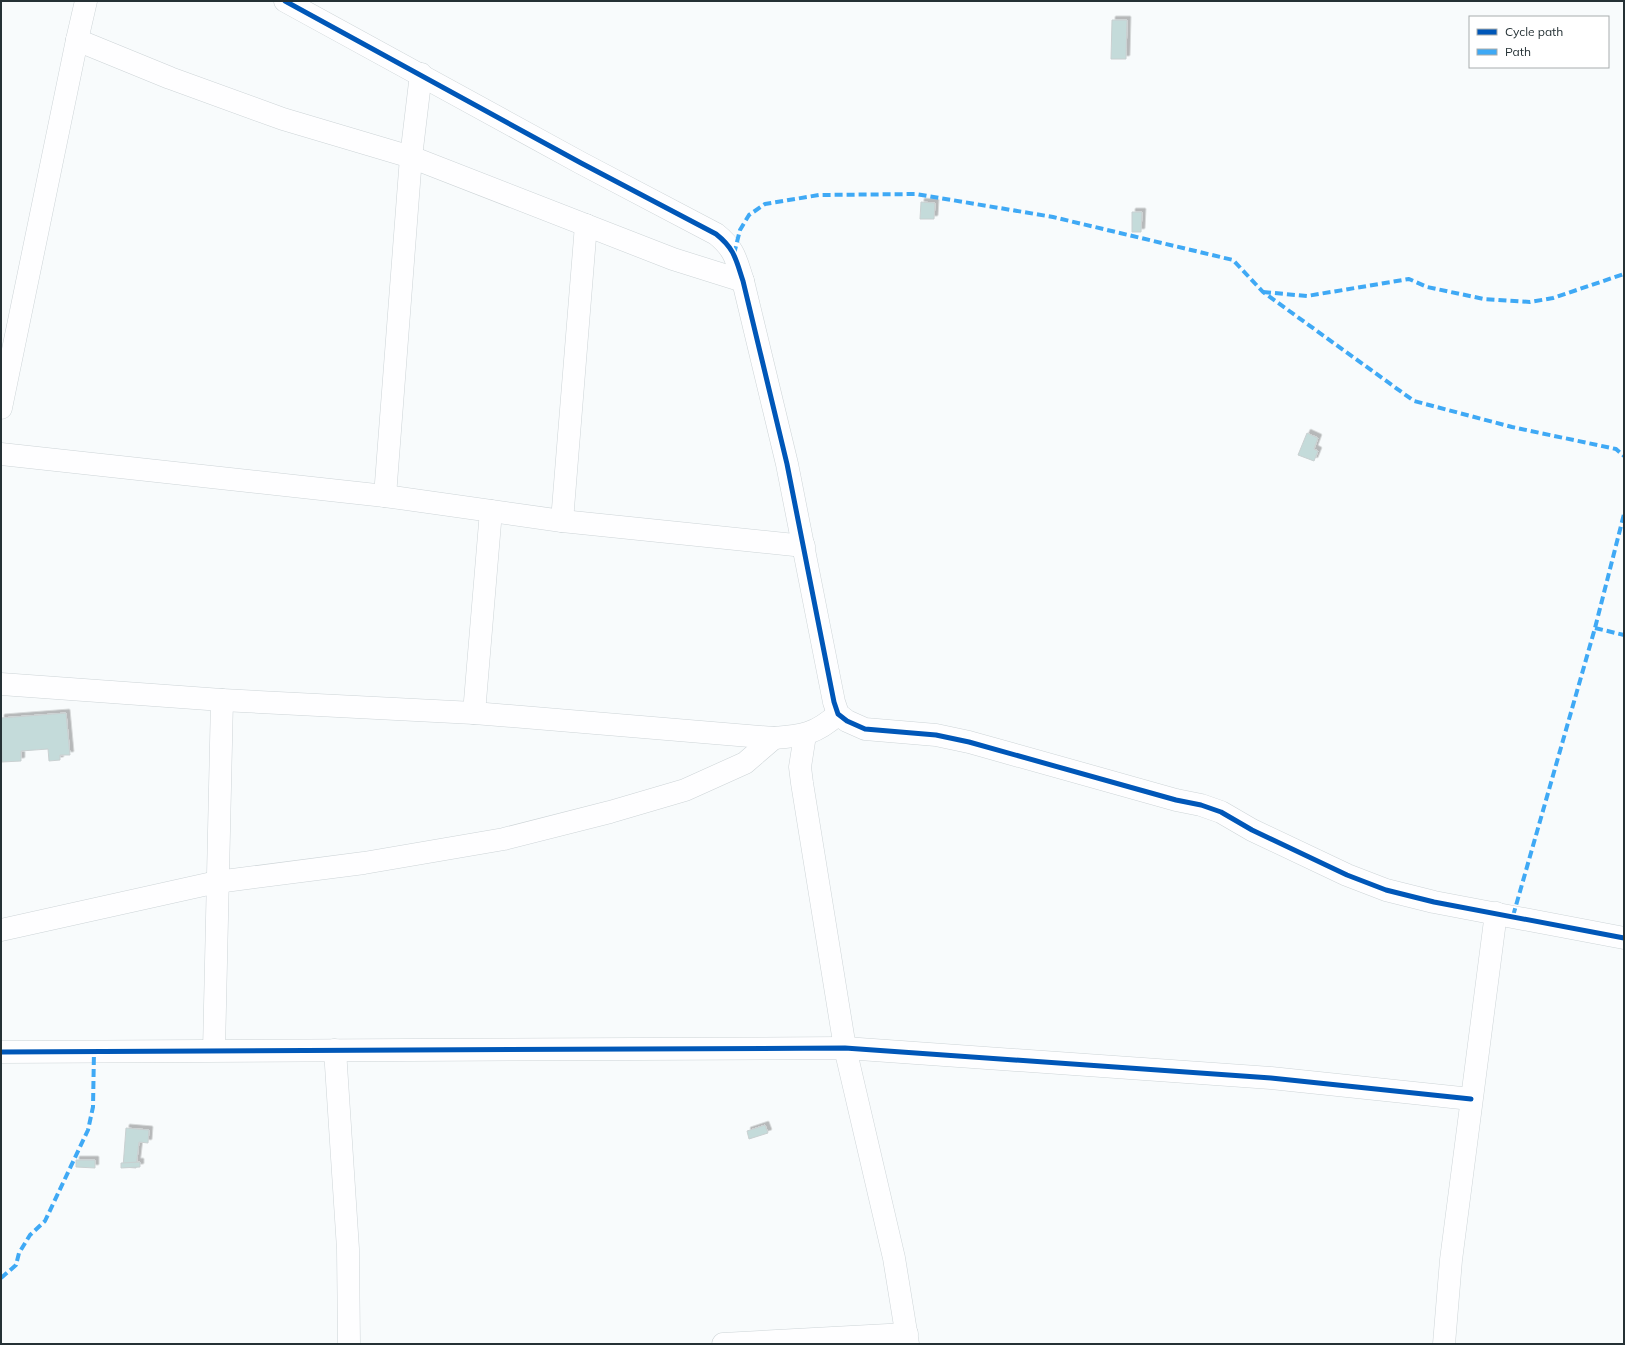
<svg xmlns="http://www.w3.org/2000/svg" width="1625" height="1345" viewBox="0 0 1625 1345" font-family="Mulish,sans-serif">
<defs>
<filter id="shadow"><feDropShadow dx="3.5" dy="-3.5" stdDeviation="0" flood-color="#0004"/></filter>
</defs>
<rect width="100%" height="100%" fill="#f8fbfc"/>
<!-- building -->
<g fill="#c4dbda" stroke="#c9d0d1" filter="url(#shadow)">
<path d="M 1112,20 L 1127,20 L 1126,59 L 1111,59 Z"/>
<path d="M 921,202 L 935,203 L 934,219 L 920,219 Z"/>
<path d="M 1132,212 L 1142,212 L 1141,232 L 1132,232 Z"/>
<path d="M 1307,433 L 1318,438 L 1314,449 L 1318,451 L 1314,461 L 1298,455 Z"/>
<path d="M 66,713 L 70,755 L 60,755 L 60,760 L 49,761 L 48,749 L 21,751 L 21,761 L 2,762 L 1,718 Z"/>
<path d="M 765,1125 L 768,1133 L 749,1139 L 747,1131 Z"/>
<path d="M 126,1128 L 149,1130 L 148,1143 L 139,1142 L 136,1168 L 123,1167 Z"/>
<path d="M 76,1160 L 95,1160 L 95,1168 L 76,1167 Z"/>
<path d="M 140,1162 L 140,1167 L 121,1168 L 121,1163 Z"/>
</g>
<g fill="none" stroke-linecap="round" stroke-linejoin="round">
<!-- minor casing -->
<g stroke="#cdd4d7" stroke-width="23">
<g id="minor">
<path d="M 285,1 L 581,163 L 716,234 C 735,249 736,260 743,281 L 787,464 L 834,702 L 838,714 L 847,721 L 865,729 L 936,735 L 969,742 L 1176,800 L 1201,805 L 1221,812 L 1252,830 L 1347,875 L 1386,890 L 1434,902 L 1624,938"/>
<path d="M 77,40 L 170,78 L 283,119 L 411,157 L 673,259 L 743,281"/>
<path d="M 1,408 L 77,40 L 86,1"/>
<path d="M 1,454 L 385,496 L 562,521 L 804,546"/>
<path d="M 385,496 L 411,157 L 421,74"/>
<path d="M 562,521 L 586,225"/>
<path d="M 1,684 L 222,700 L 474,713 L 774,738 C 802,736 816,734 838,714"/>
<path d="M 474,713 L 491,511"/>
<path d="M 805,735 L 800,767 L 802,783 L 845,1048 L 894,1258 L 908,1344"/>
<path d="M 1,930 L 217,882 L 364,863 L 504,839 L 610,812 L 685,790 L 745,763 L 774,738"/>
<path d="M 214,1050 L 222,700"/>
<path d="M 335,1050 L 348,1249 L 349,1344"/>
<path d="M 1,1052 L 845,1048 L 1271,1078 L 1471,1099"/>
<path d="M 723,1344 L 907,1334"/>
<path d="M 1444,1344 L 1451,1260 L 1496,913"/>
</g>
</g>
<!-- minor -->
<use href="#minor" stroke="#fefeff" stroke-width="22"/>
<!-- quiet -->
<g stroke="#3fa9f5" stroke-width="4" stroke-dasharray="8 4" stroke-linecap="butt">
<path d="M 734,254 L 740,230 L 749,215 L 765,204 L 819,195 L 916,194 L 1053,217 L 1233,260 L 1263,292 L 1414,401 L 1512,427 L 1616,449 L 1624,456"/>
<path d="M 1263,292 L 1307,296 L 1409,279 L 1427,287 L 1484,299 L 1530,302 L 1553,298 L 1624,274"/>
<path d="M 1595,628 L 1624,635"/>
<path d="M 1513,916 L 1595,628 L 1624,514"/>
<path d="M 1,1278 L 16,1265 L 19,1253 L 30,1235 L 45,1221 L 88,1130 L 93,1107 L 94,1051"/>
</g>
<!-- cycleway casing -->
<g stroke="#fff" stroke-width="8">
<g id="cycleway">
<path d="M 285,1 L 581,163 L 716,234 C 735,249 736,260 743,281 L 787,464 L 834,702 L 838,714 L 847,721 L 865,729 L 936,735 L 969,742 L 1176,800 L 1201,805 L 1221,812 L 1252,830 L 1347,875 L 1386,890 L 1434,902 L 1624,938"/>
<path d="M 1,1052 L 845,1048 L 1271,1078 L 1471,1099"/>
</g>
</g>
<!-- cycleway -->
<use href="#cycleway" stroke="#0057b8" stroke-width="5"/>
</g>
<!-- border -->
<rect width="1625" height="1345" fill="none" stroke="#253135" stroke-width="4"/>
<!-- legend -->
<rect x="1469" y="16" width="140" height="52" fill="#ffffff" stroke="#a8adae"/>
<rect x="1477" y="29" width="20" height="6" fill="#0057b8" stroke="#a8adae"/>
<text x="1505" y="36" font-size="12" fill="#253135">Cycle path</text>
<rect x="1477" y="49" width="20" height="6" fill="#3fa9f5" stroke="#a8adae"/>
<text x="1505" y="56" font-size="12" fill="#253135">Path</text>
</svg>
